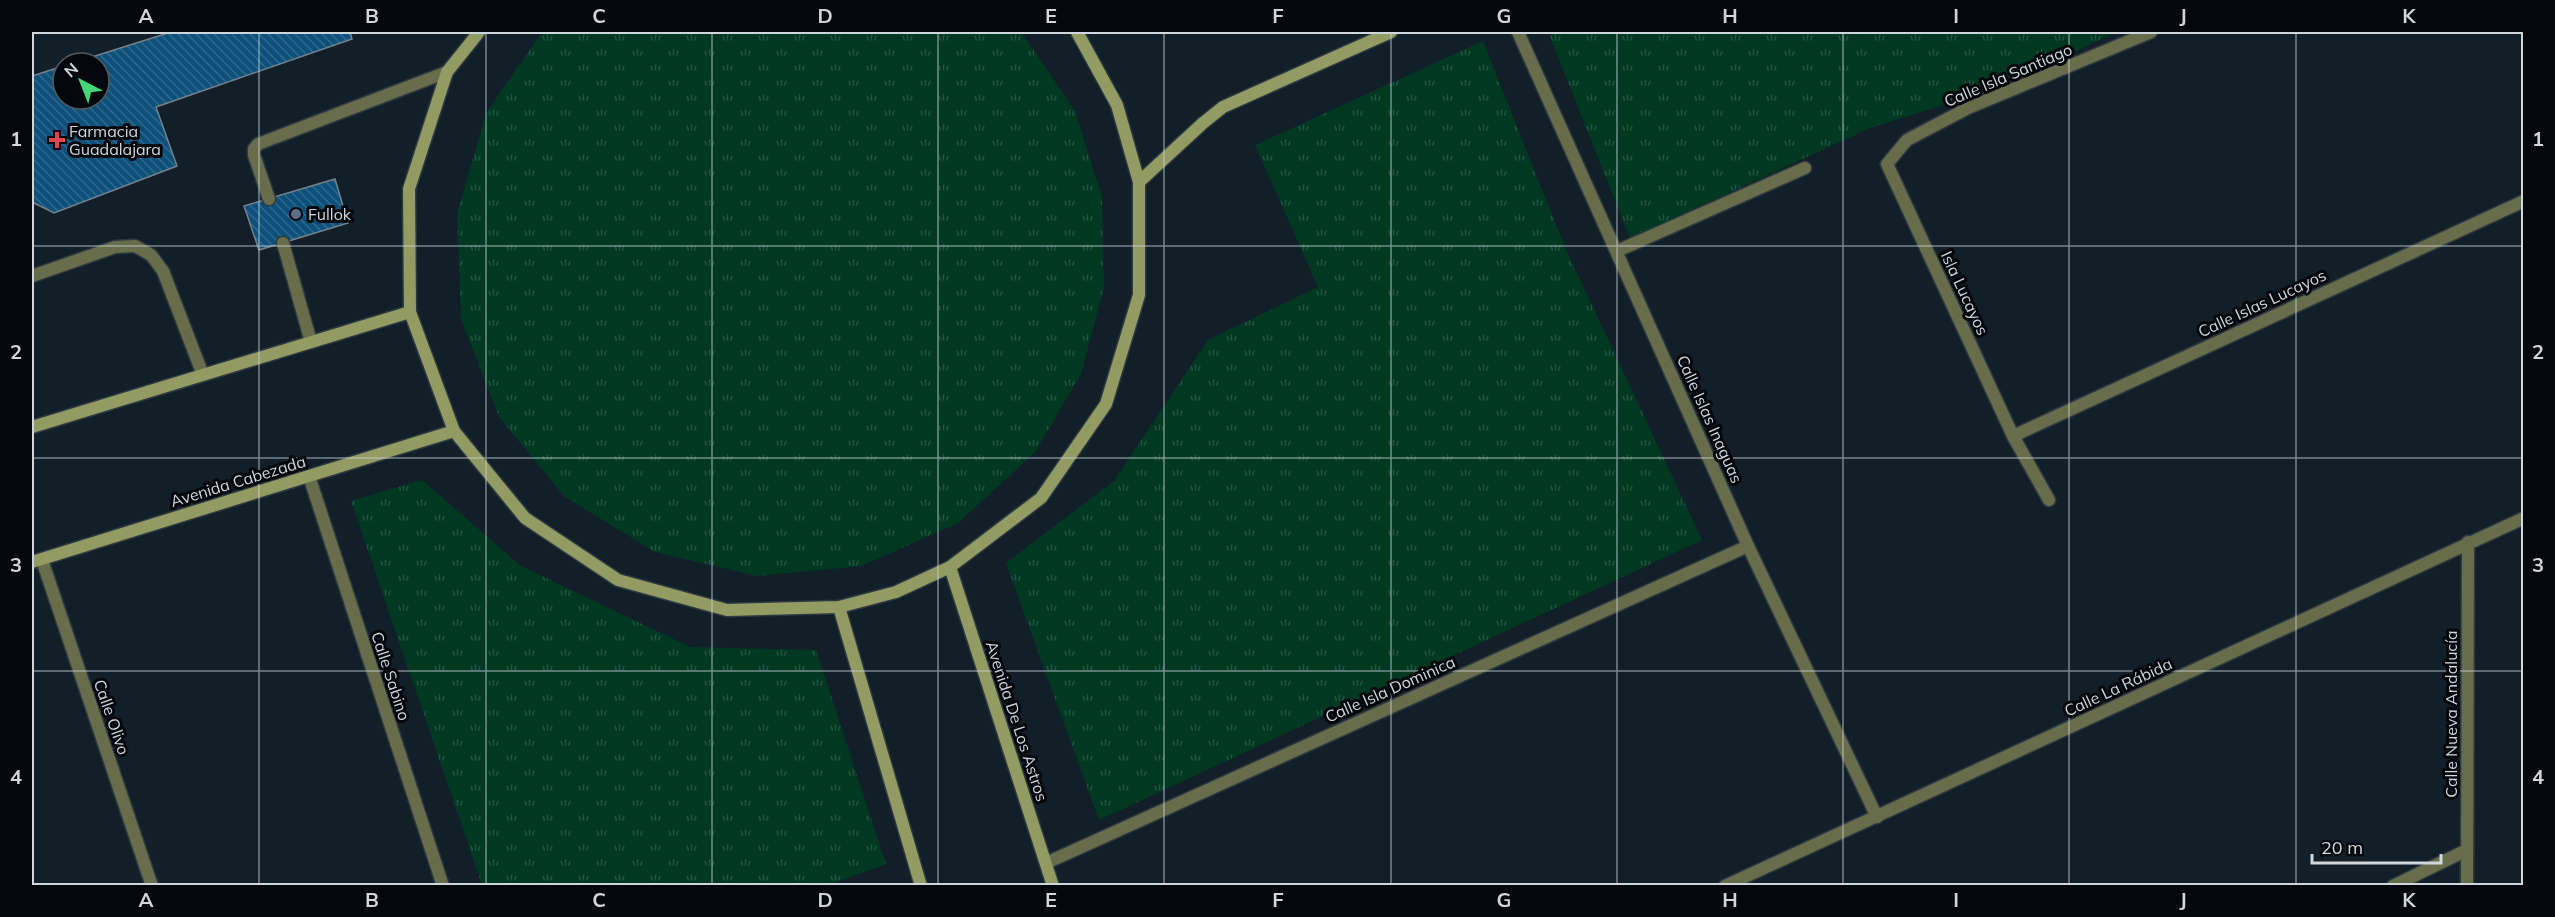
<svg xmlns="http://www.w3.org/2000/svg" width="2555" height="917" viewBox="0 0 2555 917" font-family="Mulish,sans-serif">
<defs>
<pattern id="grass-tufts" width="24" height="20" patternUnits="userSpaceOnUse" patternTransform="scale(1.5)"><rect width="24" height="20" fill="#003822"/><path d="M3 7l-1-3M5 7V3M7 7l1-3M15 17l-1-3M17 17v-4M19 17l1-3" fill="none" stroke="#245442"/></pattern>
<pattern id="building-back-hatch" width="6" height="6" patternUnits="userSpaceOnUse" patternTransform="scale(1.5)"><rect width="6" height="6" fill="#0d507a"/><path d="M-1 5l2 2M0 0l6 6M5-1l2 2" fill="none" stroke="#2f688c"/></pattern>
</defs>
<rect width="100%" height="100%" fill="#131f28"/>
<!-- grass -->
<g fill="url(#grass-tufts)">
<path d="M 542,32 L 1021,32 L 1075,111 L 1102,197 L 1104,287 L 1081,374 L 1035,452 L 958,523 L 861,566 L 757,576 L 655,552 L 565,497 L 499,417 L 461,319 L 457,214 L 486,113 Z"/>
<path d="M 1548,32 L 2116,32 L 1998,88 L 1870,128 L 1630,238 Z"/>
<path d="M 1483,41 L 1564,245 L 1702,540 L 1099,820 L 1006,563 L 1114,481 L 1208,340 L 1318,287 L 1255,145 Z"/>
<path d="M 422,480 L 521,566 L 690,647 L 816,650 L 886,864 L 826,886 L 482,885 L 351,501 Z"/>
</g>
<!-- building -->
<g fill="url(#building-back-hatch)" stroke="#74828e" stroke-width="1.5">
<path d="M 171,32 L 350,32 L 352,39 L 156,107 L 177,166 L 54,213 L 32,202 L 32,76 L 63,66 L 63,99 L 99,99 L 99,63 L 73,63 Z"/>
<path d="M 335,179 L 348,223 L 259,250 L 244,206 Z"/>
</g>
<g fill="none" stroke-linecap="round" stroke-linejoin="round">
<!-- lane casing -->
<g stroke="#2d3941" stroke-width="15">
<g id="lane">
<path d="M 269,199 L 254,155 L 254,149 L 258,144 L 447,72"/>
<path d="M 283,243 L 311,342"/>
<path d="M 32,276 L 115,247 L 135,246 L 151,255 L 163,271 L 203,375"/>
</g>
</g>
<!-- street casing -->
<g stroke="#2d3941" stroke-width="15">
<g id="street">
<path d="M 1518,32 L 1748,546 L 1877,817"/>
<path d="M 1617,251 L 1805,168"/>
<path d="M 2013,436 L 2524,201"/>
<path d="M 309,476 L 443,886"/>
<path d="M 2049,500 L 2013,436 L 1887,164 L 1907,140 L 1968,108 L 2151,32"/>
<path d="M 42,560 L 152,886"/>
<path d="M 1046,863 L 1748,546"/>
<path d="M 1725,886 L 2524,518"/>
<path d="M 2393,886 L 2467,850"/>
<path d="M 2467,886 L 2468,542"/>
</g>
</g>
<!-- secondary casing -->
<g stroke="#2d3941" stroke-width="15">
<g id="secondary">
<path d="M 479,32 L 447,72 L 409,189 L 410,312 L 454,431 L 525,518 L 618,580 L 727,610 L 839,607 L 896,592 L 950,567 L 1041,498 L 1106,404 L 1139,295 L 1139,182 L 1117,105 L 1077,32"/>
<path d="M 1139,182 L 1203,123 L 1223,107 L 1391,32"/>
<path d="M 32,427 L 410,312"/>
<path d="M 32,562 L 454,431"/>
<path d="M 950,567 L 1053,886"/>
<path d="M 839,607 L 921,886"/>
</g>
</g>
<!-- lane -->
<use href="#lane" stroke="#676d4a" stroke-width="12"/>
<!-- street -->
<use href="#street" stroke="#676d4a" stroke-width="12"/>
<!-- secondary -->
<use href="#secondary" stroke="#929b62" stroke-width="12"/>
</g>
<!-- grid -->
<path fill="none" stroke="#cfd7dd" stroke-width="1.5" stroke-opacity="0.55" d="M 259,32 L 259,886M 486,32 L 486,886M 712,32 L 712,886M 938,32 L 938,886M 1164,32 L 1164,886M 1391,32 L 1391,886M 1617,32 L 1617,886M 1843,32 L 1843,886M 2069,32 L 2069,886M 2296,32 L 2296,886M 32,246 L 2524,246M 32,458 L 2524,458M 32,671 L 2524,671"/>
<!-- markers -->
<path fill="#e0444e" stroke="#04080c" stroke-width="2" d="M54 131h6v6h6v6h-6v6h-6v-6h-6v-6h6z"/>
<circle fill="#5c6f8a" stroke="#04080c" stroke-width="2" cx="296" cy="214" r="6"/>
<g text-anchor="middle" stroke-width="6" stroke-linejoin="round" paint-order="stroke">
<!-- street labels -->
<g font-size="16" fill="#cfd7dd" stroke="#04080c">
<text transform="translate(2008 75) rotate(-23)" y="6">Calle Isla Santiago</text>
<text transform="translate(1965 293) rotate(65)" y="6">Isla Lucayos</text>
<text transform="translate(2262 303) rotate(-25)" y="6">Calle Islas Lucayos</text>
<text transform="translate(1710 419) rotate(66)" y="6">Calle Islas Inaguas</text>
<text transform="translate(238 481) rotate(-17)" y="6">Avenida Cabezada</text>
<text transform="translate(391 676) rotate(72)" y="6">Calle Sabino</text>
<text transform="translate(2118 687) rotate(-25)" y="6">Calle La Rábida</text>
<text transform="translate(1390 689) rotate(-24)" y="6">Calle Isla Dominica</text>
<text transform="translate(2451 714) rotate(-90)" y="6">Calle Nueva Andalucía</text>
<text transform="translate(112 717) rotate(71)" y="6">Calle Olivo</text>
<text transform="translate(1017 721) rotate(72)" y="6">Avenida De Los Astros</text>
</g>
<!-- poi labels -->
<g font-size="16" fill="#cfd7dd" stroke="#04080c" text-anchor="start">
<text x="69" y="137">Farmacia<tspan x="69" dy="18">Guadalajara</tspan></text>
<text x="308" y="220">Fullok</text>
</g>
</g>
<!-- border -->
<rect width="2555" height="917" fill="none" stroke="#04080c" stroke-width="66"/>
<!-- north arrow -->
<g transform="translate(81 81) rotate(318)"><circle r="28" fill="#04080c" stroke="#555b60" stroke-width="1.5"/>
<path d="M0-4.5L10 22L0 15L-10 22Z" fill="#44d77a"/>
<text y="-9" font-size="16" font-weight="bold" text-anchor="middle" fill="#cfd7dd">N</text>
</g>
<!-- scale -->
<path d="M2312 854v9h129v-9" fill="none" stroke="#cfd7dd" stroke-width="3"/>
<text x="2321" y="854" font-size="18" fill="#cfd7dd" stroke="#04080c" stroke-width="4.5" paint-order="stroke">20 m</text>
<rect x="33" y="33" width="2489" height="851" fill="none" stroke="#cfd7dd" stroke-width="2"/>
<g font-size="20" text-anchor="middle" font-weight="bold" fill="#cfd7dd">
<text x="146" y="23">A</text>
<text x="372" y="23">B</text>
<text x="599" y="23">C</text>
<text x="825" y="23">D</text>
<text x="1051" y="23">E</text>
<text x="1278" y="23">F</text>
<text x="1504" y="23">G</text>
<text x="1730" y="23">H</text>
<text x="1956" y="23">I</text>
<text x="2183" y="23">J</text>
<text x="2409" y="23">K</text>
<text x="16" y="146">1</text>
<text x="2538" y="146">1</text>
<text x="16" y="359">2</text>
<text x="2538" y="359">2</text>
<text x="16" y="572">3</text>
<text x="2538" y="572">3</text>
<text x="16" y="784">4</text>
<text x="2538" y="784">4</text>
<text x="146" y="907">A</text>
<text x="372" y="907">B</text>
<text x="599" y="907">C</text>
<text x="825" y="907">D</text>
<text x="1051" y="907">E</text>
<text x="1278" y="907">F</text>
<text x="1504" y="907">G</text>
<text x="1730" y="907">H</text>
<text x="1956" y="907">I</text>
<text x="2183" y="907">J</text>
<text x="2409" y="907">K</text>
</g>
</svg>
